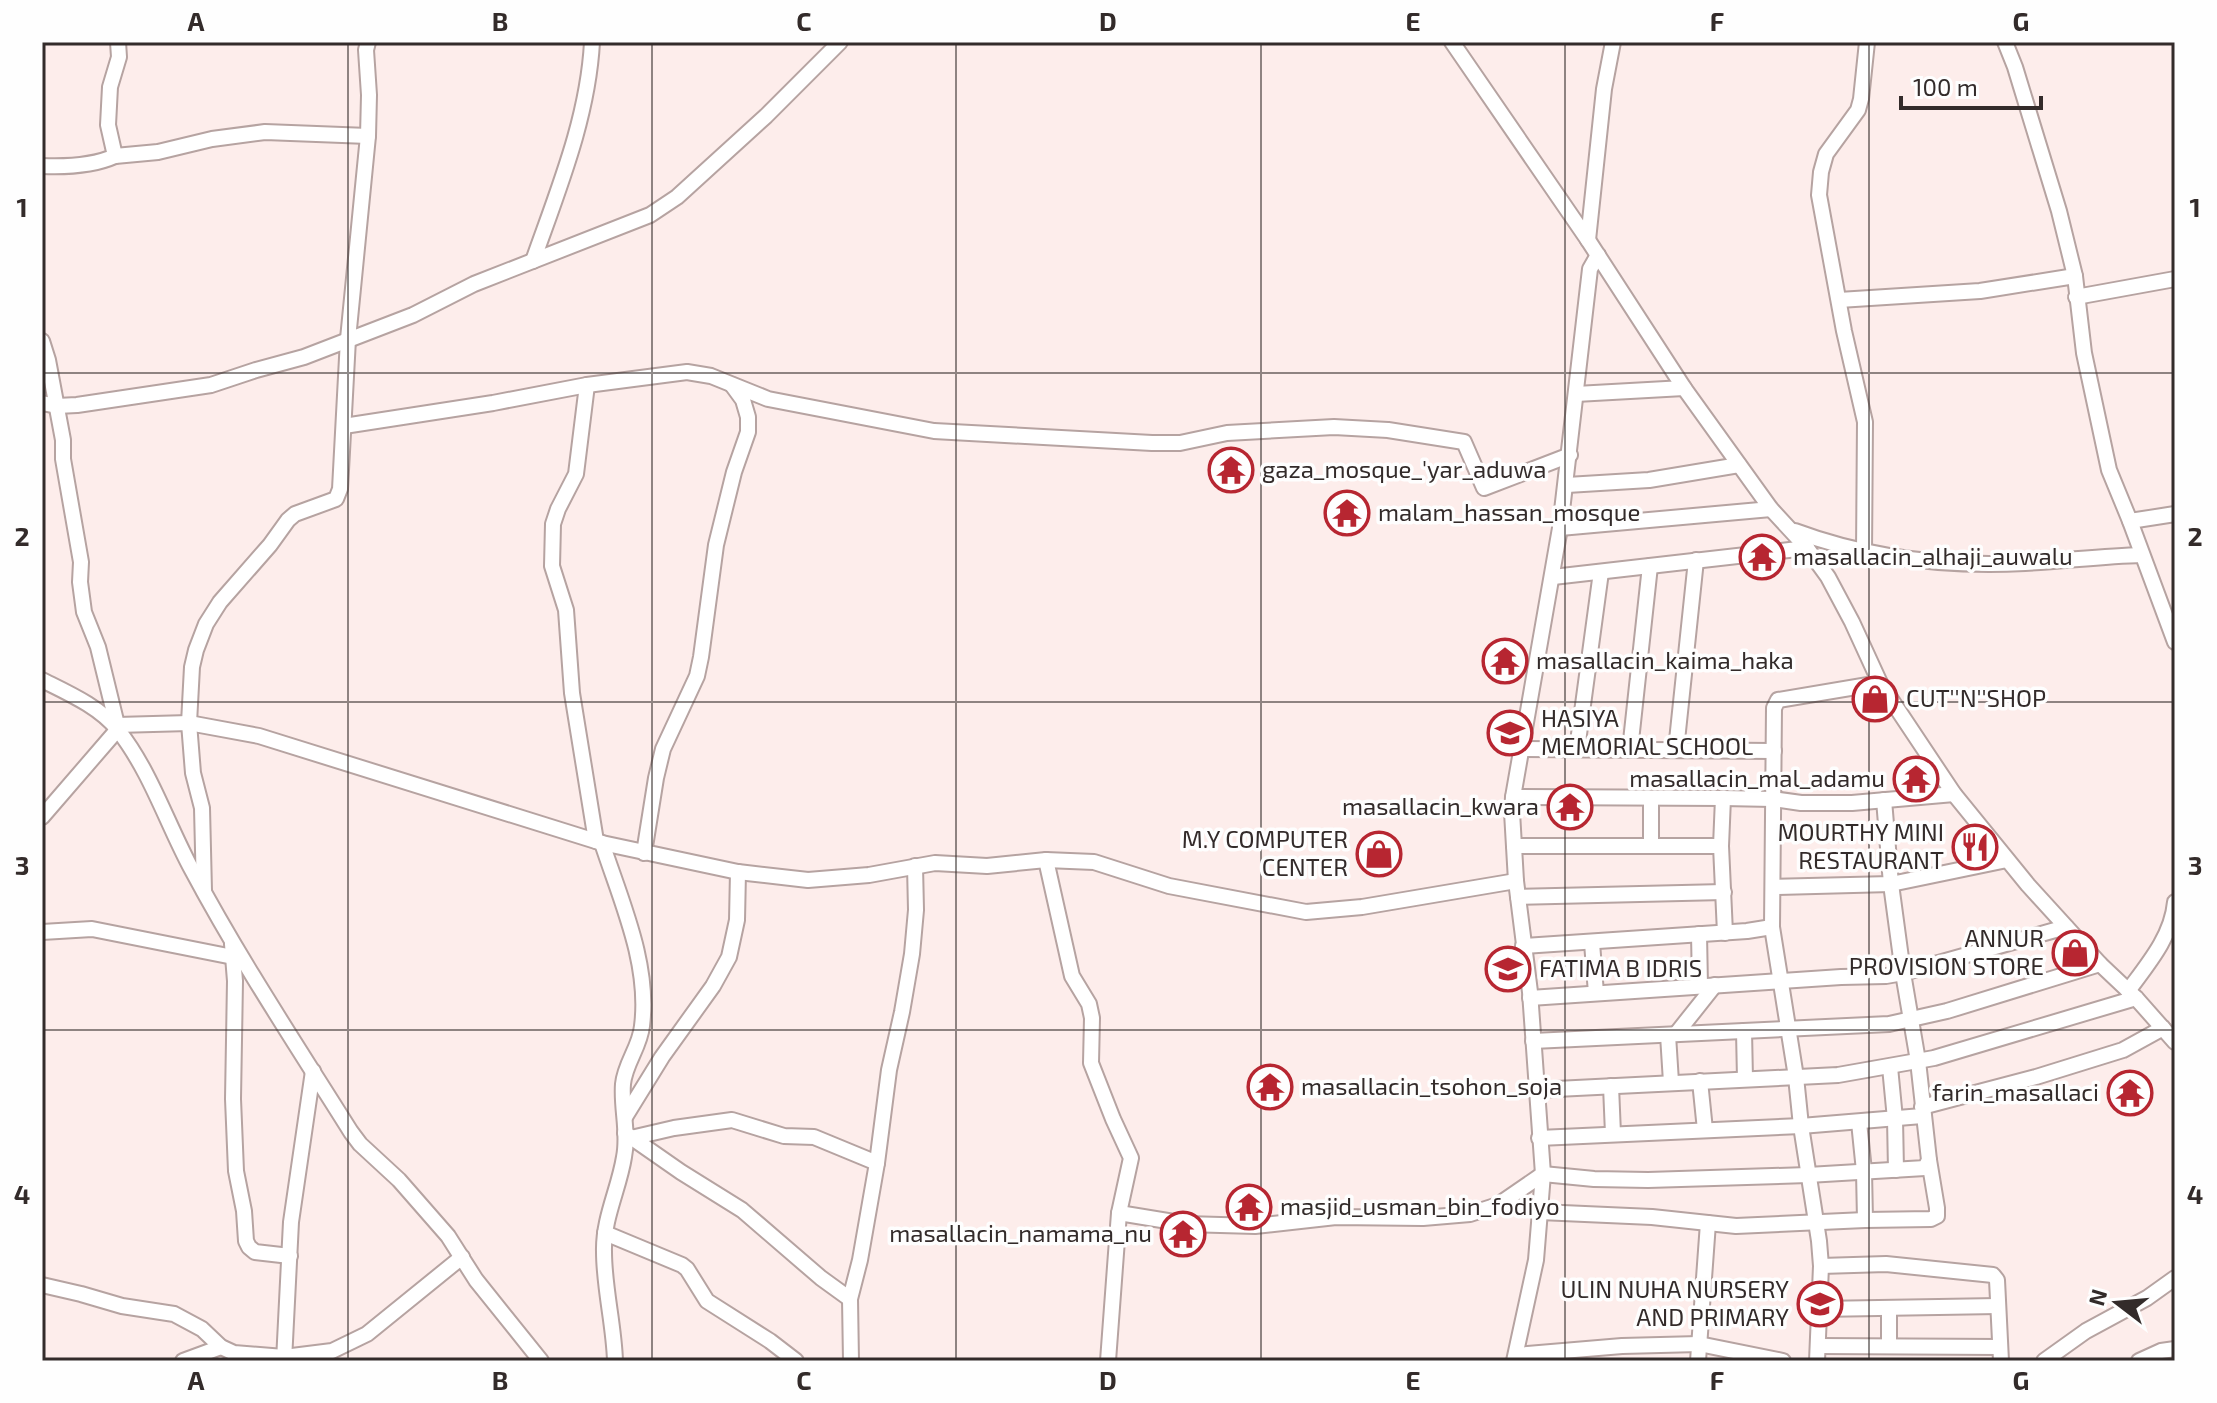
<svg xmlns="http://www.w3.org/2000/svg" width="2217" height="1403" viewBox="0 0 2217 1403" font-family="'Exo 2',sans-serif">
<rect width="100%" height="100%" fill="#fdedeb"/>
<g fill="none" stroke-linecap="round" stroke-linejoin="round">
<!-- minor casing -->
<g stroke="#b6a3a1" stroke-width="18">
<g id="minor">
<path d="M 1452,42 L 1588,240 L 1684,388 L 1771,509 L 1807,548 L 1828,577 L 1852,622 L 1880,683 L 1954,794 L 2028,885 L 2100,964 L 2136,998 L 2175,1042"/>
<path d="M 2005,42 L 2015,67 L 2059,211 L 2075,276 L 2084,353 L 2109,470 L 2130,521 L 2175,642"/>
<path d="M 115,156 L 158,152 L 212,139 L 265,132 L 368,136"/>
<path d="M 42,166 C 66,167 93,166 115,156 L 108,125 L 110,87 L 119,57 L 118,42"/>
<path d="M 1588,240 L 1604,89 L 1613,42"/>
<path d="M 533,261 C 558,190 588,118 592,42"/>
<path d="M 2076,297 L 2175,279"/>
<path d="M 1839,300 L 1980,291 L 2075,276"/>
<path d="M 42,341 L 48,360 L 63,440 L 63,459 L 81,562 L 80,582 L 84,612 L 98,647 L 118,729 L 42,817"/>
<path d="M 587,385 L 576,474 L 558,509 L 553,524 L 552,566 L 566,610 L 572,693 L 596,841"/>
<path d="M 1576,394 L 1684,388"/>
<path d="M 42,403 L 57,406 L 77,405 L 211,385 L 256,370 L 304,357 L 413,315 L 474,284 L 650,215 L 677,197 L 766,116 L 840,42"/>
<path d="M 344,426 L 493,403 L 587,385 L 687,372 L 711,376 L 768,399 L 934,431 L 1152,443 L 1180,443 L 1227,433 L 1334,427 L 1388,430 L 1464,442 L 1484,488 L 1570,455"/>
<path d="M 1567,485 L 1649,480 L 1739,465"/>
<path d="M 2130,521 L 2175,514"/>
<path d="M 1560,528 L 1771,509"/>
<path d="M 1795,531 C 1870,559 1946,567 2025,563 C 2064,561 2103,556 2142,555"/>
<path d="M 1864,553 L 1865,422 L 1844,331 L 1819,195 L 1821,172 L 1826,154 L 1858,110 L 1861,99 L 1867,42"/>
<path d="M 1553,577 L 1807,548"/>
<path d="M 42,680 C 68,693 100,707 118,730 C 151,772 167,824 192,870 C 240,960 297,1046 351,1132 L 360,1144 L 399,1180 L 448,1236 L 476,1280 L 541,1361"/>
<path d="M 117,725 L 189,723 L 259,736 L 602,843 L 738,872 L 808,880 L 869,875 L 935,863 L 987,866 L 1046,860 L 1094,862 L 1169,886 L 1306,912 L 1362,907 L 1516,881"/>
<path d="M 1522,749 L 1774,751"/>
<path d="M 1577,749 L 1601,572"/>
<path d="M 1630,750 L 1650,566"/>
<path d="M 1676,750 L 1696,560"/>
<path d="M 1513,797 L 1723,798 L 1773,799 L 1801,803 L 1852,803 L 1954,794"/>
<path d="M 1723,798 L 1721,846 L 1725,933"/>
<path d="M 602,843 C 621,901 650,964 642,1026 C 640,1047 625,1063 623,1084 C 621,1108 629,1133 624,1157 C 619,1189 603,1218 604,1252 C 604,1288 614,1325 615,1361"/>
<path d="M 1651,845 L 1651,798"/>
<path d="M 1514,846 L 1721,846"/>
<path d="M 644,853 L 656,778 L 663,749 L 697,676 L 701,657 L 716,545 L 734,472 L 748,432 L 748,417 L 743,400 L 732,385"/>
<path d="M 1046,860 L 1072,976 L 1089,1004 L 1092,1018 L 1091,1063 L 1113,1119 L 1131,1158 L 1119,1213 L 1108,1361"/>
<path d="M 1773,887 L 1891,884 L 2007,860"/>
<path d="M 204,891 L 202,808 L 193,773 L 189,723 L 192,667 L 196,650 L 206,624 L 220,602 L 270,545 L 288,520 L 295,514 L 336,499 L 340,489 L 348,339 L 368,136 L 369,95 L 366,50 L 368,42"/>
<path d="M 1518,897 L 1724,892"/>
<path d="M 42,932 L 92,929 L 233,957"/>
<path d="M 1699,934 L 1700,986"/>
<path d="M 1592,943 L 1596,993"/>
<path d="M 232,944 L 235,981 L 233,1099 L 236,1171 L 244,1211 L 246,1241 L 249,1247 L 255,1252 L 290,1256"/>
<path d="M 1523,946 L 1747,931 L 1772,927"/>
<path d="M 2128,991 C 2148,964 2172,936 2175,902"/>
<path d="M 1530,998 L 1841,977 L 1886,976 L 1903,973 L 2066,927"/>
<path d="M 1744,1031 L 1745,1079"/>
<path d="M 1676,1034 L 1715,985"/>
<path d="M 1668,1035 L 1671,1082"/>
<path d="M 1533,1041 L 1889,1024 L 1947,1011 L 2100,964"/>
<path d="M 1890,1067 L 1895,1119 L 1896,1170"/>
<path d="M 1700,1081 L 1705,1130"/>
<path d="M 1611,1086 L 1613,1134"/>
<path d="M 1536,1090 L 1838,1075 L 1934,1058 L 2136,998"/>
<path d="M 1922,1107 L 2036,1077 L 2123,1050 L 2163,1028"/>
<path d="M 625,1117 L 662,1057 L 713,986 L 729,957 L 737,920 L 738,872"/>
<path d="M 1859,1122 L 1864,1171 L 1865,1220"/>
<path d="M 625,1133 L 681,1172 L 742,1210 L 821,1278 L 850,1299"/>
<path d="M 631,1138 L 674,1128 L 732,1120 L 784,1136 L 814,1137 L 877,1163"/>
<path d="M 1539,1138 L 1801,1126 L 1922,1116"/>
<path d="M 1540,1212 L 1652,1217 L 1736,1226 L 1865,1220 L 1931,1219 L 1937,1216 L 1937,1208 L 1929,1160"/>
<path d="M 1119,1213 L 1186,1224 L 1255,1226 L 1336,1217 L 1423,1218 L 1470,1214 L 1498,1205 L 1543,1174 L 1594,1179 L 1648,1180 L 1808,1175 L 1925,1168 L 1929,1160 L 1918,1061 L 1903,973 L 1891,884 L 1884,800"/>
<path d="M 605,1233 L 682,1265 L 687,1269 L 707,1301 L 770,1341 L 796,1361"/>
<path d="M 1821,1266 L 1886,1264 L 1993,1275 L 1997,1280 L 2001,1361"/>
<path d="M 42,1285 L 81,1294 L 122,1306 L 174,1314 L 202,1329 L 221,1347 L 234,1353 L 284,1357 L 332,1351 L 367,1334 L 462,1257"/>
<path d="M 1819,1309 L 1998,1306"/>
<path d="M 1818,1346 L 2000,1347"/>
<path d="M 1889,1346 L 1889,1308"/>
<path d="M 1516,1355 L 1622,1346 L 1699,1344 L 1783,1361"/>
<path d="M 183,1361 L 221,1347"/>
<path d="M 284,1361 L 291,1222 L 313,1071"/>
<path d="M 851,1361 L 850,1299 L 860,1260 L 877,1163 L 889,1070 L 902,1012 L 912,954 L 916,910 L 915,866"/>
<path d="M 1514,1361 L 1536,1260 L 1543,1174 L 1530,992 L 1516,881 L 1512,812 L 1513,797 L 1560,528 L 1590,269 L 1598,255"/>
<path d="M 1698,1361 L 1708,1223"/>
<path d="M 1817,1361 L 1821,1266 L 1819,1241 L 1801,1126 L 1796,1077 L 1772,927 L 1774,708 L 1778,700 L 1880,683"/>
<path d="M 2044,1361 L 2086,1331 L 2147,1298 L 2175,1278"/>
<path d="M 2139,1361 L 2161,1351 L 2175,1349"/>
</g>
</g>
<!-- minor -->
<use href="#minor" stroke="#fff" stroke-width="14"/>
</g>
<!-- grid -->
<path fill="none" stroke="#332b2a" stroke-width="2" stroke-opacity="0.55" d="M 348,42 L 348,1361M 652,42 L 652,1361M 956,42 L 956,1361M 1261,42 L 1261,1361M 1565,42 L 1565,1361M 1869,42 L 1869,1361M 42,373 L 2175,373M 42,702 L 2175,702M 42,1030 L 2175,1030"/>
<!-- icons -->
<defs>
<g id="temple-ring" transform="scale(2.3)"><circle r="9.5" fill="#fefefe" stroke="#b72631" stroke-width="1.5"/><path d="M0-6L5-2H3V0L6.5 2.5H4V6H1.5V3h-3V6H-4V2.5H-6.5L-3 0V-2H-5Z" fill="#b72631"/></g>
<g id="shop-ring" transform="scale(2.3)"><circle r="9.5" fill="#fefefe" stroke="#b72631" stroke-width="1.5"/><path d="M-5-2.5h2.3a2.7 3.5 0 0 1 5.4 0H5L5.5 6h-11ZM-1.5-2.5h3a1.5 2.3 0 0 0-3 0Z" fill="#b72631"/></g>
<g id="school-ring" transform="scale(2.3)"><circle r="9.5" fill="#fefefe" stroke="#b72631" stroke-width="1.5"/><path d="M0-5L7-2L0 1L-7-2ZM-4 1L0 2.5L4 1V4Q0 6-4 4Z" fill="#b72631"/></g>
<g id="restaurant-ring" transform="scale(2.3)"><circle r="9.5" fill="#fefefe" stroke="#b72631" stroke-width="1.5"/><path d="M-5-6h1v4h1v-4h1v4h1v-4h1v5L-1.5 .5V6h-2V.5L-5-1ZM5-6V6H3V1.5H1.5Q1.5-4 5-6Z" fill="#b72631"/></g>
</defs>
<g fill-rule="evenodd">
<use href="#temple-ring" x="1231" y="470"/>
<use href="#temple-ring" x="1347" y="513"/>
<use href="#temple-ring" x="1762" y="557"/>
<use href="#temple-ring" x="1505" y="661"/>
<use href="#shop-ring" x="1875" y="699"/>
<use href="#school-ring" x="1510" y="733"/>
<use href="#temple-ring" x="1916" y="779"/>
<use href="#temple-ring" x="1570" y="807"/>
<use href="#restaurant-ring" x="1975" y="847"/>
<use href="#shop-ring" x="1379" y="854"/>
<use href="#shop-ring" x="2075" y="953"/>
<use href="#school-ring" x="1508" y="969"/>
<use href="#temple-ring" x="1270" y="1087"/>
<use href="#temple-ring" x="2130" y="1093"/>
<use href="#temple-ring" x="1249" y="1207"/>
<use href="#temple-ring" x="1183" y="1234"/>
<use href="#school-ring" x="1820" y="1304"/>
</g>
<g text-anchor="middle" stroke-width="7" stroke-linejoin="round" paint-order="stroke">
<!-- poi labels -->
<g font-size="24" fill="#332b2a" stroke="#fefefe" text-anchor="start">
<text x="1262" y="478">gaza_mosque_'yar_aduwa</text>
<text x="1378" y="521">malam_hassan_mosque</text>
<text x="1793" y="565">masallacin_alhaji_auwalu</text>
<text x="1536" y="669">masallacin_kaima_haka</text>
<text x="1906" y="707">CUT''N''SHOP</text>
<text x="1541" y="727">HASIYA<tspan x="1541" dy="28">MEMORIAL SCHOOL</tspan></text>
<text x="1885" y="787" text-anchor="end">masallacin_mal_adamu</text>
<text x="1539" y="815" text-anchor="end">masallacin_kwara</text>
<text x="1944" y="841" text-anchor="end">MOURTHY MINI<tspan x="1944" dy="28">RESTAURANT</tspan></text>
<text x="1348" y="848" text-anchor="end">M.Y COMPUTER<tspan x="1348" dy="28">CENTER</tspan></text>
<text x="2044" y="947" text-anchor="end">ANNUR<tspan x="2044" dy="28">PROVISION STORE</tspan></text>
<text x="1539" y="977">FATIMA B IDRIS</text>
<text x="1301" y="1095">masallacin_tsohon_soja</text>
<text x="2099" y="1101" text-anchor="end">farin_masallaci</text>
<text x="1280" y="1215">masjid_usman_bin_fodiyo</text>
<text x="1152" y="1242" text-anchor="end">masallacin_namama_nu</text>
<text x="1789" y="1298" text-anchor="end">ULIN NUHA NURSERY<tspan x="1789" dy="28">AND PRIMARY</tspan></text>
</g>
</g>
<!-- border -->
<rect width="2217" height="1403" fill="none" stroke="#fefefe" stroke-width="88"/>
<!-- north arrow -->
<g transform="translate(2117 1303) rotate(286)" stroke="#fefefe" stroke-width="6" paint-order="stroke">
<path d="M0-6L14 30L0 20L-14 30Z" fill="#332b2a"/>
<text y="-12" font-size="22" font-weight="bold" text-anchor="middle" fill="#332b2a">N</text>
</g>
<!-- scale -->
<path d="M1901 96v12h140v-12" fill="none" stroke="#332b2a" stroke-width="4"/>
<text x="1913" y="96" font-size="24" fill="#332b2a" stroke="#fefefe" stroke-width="6" paint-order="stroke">100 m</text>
<rect x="44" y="44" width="2129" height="1315" fill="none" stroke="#332b2a" stroke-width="3"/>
<g font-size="26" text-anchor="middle" font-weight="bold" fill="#332b2a">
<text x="196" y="31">A</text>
<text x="500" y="31">B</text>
<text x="804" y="31">C</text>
<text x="1108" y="31">D</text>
<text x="1413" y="31">E</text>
<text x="1717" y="31">F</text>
<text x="2021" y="31">G</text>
<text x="22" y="217">1</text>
<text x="2195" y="217">1</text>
<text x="22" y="546">2</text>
<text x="2195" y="546">2</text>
<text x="22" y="875">3</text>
<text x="2195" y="875">3</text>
<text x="22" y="1204">4</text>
<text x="2195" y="1204">4</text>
<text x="196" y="1390">A</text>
<text x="500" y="1390">B</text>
<text x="804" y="1390">C</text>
<text x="1108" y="1390">D</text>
<text x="1413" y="1390">E</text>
<text x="1717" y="1390">F</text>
<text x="2021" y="1390">G</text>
</g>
</svg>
